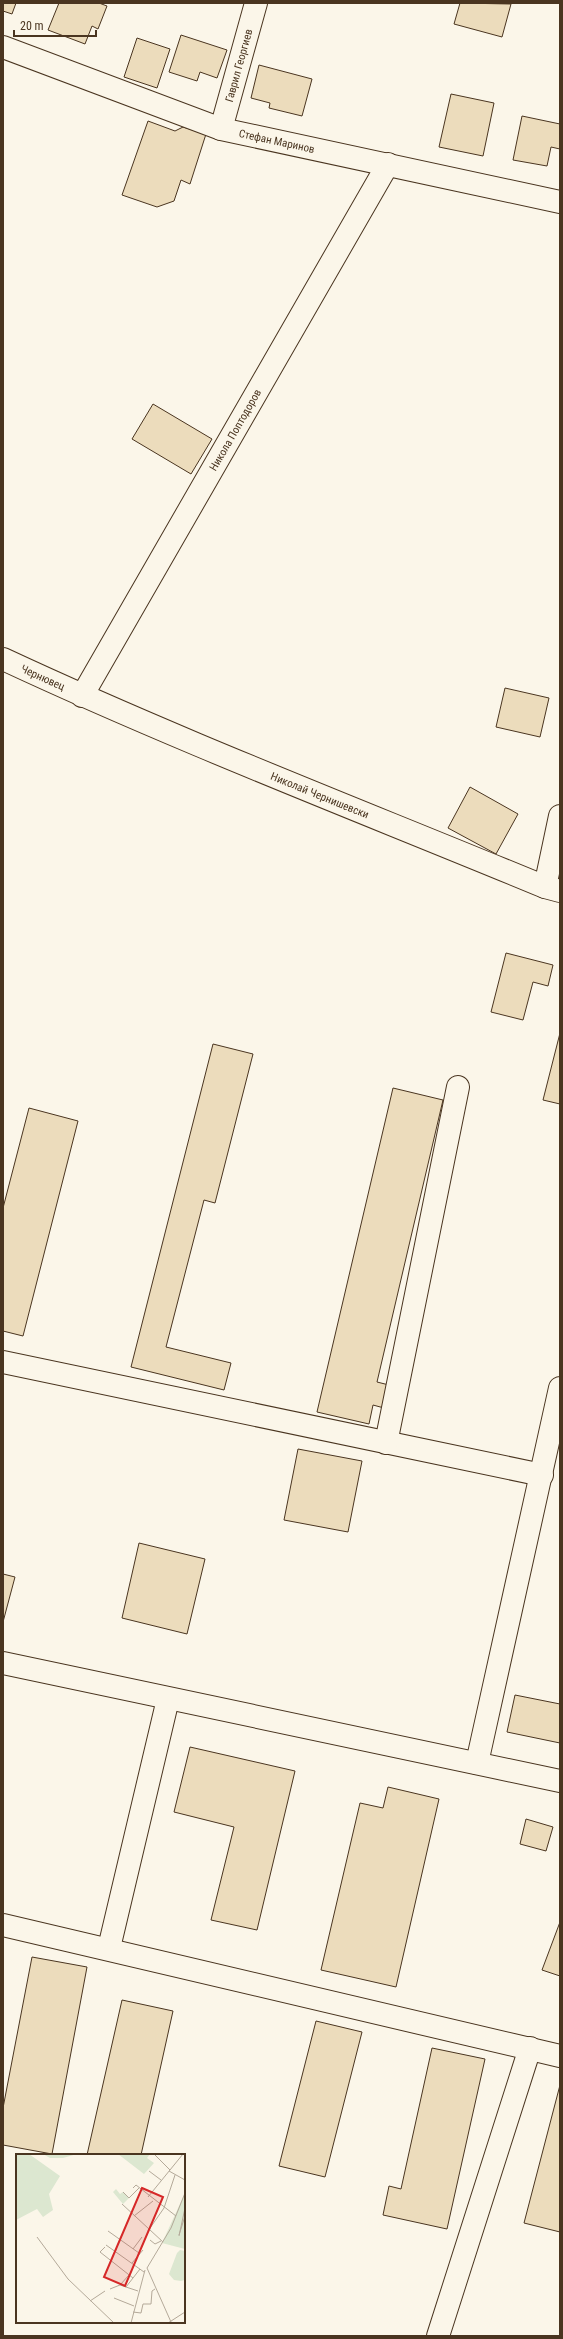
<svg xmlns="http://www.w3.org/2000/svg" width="563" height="2339" viewBox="0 0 563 2339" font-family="'Roboto Condensed',sans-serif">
<rect width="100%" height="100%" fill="#fbf6e9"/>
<!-- building -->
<g fill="#ecdcbc" stroke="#4a3520">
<path d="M 3,3 L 16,3 L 12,14 L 3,11 Z"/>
<path d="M 59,3 L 99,3 L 107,6 L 98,29 L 92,26 L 85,44 L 48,30 Z"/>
<path d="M 460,3 L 511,4 L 502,37 L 454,24 Z"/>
<path d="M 181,35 L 227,50 L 217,78 L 200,72 L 197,81 L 169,72 Z"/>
<path d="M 137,38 L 170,49 L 157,88 L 124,77 Z"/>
<path d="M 259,65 L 312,79 L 302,116 L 269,108 L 270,103 L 251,98 Z"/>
<path d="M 451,94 L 494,103 L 483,156 L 439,147 Z"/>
<path d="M 522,116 L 560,124 L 560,149 L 551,147 L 547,166 L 513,160 Z"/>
<path d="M 148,121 L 175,131 L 183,127 L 206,134 L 190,184 L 181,180 L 174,201 L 157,207 L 122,195 Z"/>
<path d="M 153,404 L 212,439 L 191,474 L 132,439 Z"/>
<path d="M 505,688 L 549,698 L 540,737 L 496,727 Z"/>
<path d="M 470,787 L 518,814 L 496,854 L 448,828 Z"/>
<path d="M 506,953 L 553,965 L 548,986 L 533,982 L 523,1020 L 491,1012 Z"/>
<path d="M 560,1033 L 560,1104 L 543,1100 Z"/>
<path d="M 213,1044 L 253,1054 L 215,1203 L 204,1200 L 166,1347 L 231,1363 L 224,1390 L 131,1367 Z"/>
<path d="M 393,1088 L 443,1100 L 377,1382 L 389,1385 L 384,1408 L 373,1405 L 369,1424 L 317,1412 Z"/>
<path d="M 29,1108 L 78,1121 L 23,1336 L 3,1331 L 3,1208 Z"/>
<path d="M 298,1449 L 362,1461 L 348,1532 L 284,1520 Z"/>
<path d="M 139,1543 L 205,1559 L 187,1634 L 122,1618 Z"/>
<path d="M 3,1574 L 15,1577 L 3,1622 Z"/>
<path d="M 515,1695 L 560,1704 L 560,1743 L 507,1732 Z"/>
<path d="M 190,1747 L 295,1771 L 257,1930 L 211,1920 L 234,1827 L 174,1812 Z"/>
<path d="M 388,1787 L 439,1799 L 396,1987 L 321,1970 L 360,1803 L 383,1808 Z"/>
<path d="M 526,1819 L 553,1827 L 546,1851 L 520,1844 Z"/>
<path d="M 560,1922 L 560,1976 L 542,1970 Z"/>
<path d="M 32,1957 L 87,1967 L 52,2154 L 3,2145 L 3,2108 Z"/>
<path d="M 122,2000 L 173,2011 L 141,2155 L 87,2155 Z"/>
<path d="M 316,2021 L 362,2032 L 325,2177 L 279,2166 Z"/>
<path d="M 432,2048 L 485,2059 L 447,2229 L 383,2215 L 389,2186 L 401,2189 Z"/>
<path d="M 560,2085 L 560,2232 L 524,2223 Z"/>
</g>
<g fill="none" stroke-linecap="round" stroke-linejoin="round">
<!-- minor casing -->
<g stroke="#4a3520" stroke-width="24">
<g id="minor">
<path id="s1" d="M 3,47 L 221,129 L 560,202"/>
<path id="s2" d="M 221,129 L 256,3"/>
<path id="s3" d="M 3,659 C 181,742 364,812 545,887 L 560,891"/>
<path id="s4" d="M 82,696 L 388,164"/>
<path d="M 545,887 L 560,816"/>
<path d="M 3,1362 L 542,1475"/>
<path d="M 386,1443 L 458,1087"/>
<path d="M 3,1663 L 560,1781"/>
<path d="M 477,1763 L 560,1388"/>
<path d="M 3,1925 L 560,2056"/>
<path d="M 109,1948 L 168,1699"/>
<path d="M 438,2336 L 530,2048"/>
</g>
</g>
<!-- minor -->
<use href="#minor" stroke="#fbf6e9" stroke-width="22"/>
</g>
<g text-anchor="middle" stroke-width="3" stroke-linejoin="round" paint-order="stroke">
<!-- street labels -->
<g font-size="11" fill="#4a3520" stroke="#fbf6e9">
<text dy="4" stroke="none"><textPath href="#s2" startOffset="66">Гаврил Георгиев</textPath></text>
<text dy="4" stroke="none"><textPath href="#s1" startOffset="290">Стефан Маринов</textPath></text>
<text dy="4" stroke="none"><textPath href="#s4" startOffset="307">Никола Поптодоров</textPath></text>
<text dy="4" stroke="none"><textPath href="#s3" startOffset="44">Чернювец</textPath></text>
<text dy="4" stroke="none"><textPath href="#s3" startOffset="345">Николай Чернишевски</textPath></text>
</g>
</g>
<!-- overview -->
<g transform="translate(16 2154)">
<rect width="169" height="169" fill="#fbf6e9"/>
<path d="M 0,0 L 13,0 L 44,22 L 33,40 L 37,56 L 27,63 L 21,55 L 0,66 ZM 27,0 L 61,0 L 47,4 L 34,4 ZM 102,0 L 134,0 L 131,4 L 138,9 L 128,20 ZM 100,35 L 104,40 L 107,38 L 113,44 L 107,50 L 97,38 ZM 169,39 L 169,95 L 146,89 ZM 164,96 L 169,97 L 169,126 L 165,127 L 158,126 L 153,120 L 161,99 Z" fill="#dce7d0"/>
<path fill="none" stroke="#b4a999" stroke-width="1" d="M 138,0 L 154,16M 133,17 L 145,26M 153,17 L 169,26M 117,34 L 120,31 L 160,62M 107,38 L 113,44 L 123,34M 132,43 L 167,0M 106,50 L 147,88M 118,62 L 137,47M 92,77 L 123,99M 132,77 L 148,54 L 159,21M 163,81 L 169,62M 163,82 L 169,54M 21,83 L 52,125 L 98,169M 134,86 L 139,90 L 145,87M 90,91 L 128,118M 89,93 L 84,98 L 117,124M 117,95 L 126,83M 116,109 L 127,96M 104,131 L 122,137M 110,133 L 124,115M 94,135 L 104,131 L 113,121M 98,144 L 118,152M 74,147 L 89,137M 117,158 L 125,159 L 127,150 L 135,150 L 136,137 L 139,135M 155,168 L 131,114 L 155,74 L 169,39M 115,169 L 129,116M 152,169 L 169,158"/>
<path fill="#d62828" fill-opacity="0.15" stroke="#d62828" stroke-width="2" d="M 126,34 L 147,43 L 109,132 L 88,123 Z"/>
<rect width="169" height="169" fill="none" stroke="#4a3520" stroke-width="2"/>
</g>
<!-- border -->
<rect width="563" height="2339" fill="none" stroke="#4a3520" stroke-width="8"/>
<!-- scale -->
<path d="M14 30v6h82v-6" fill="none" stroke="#4a3520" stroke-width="2"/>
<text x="20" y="30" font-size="12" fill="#4a3520" stroke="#fbf6e9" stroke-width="3" paint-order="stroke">20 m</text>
</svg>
